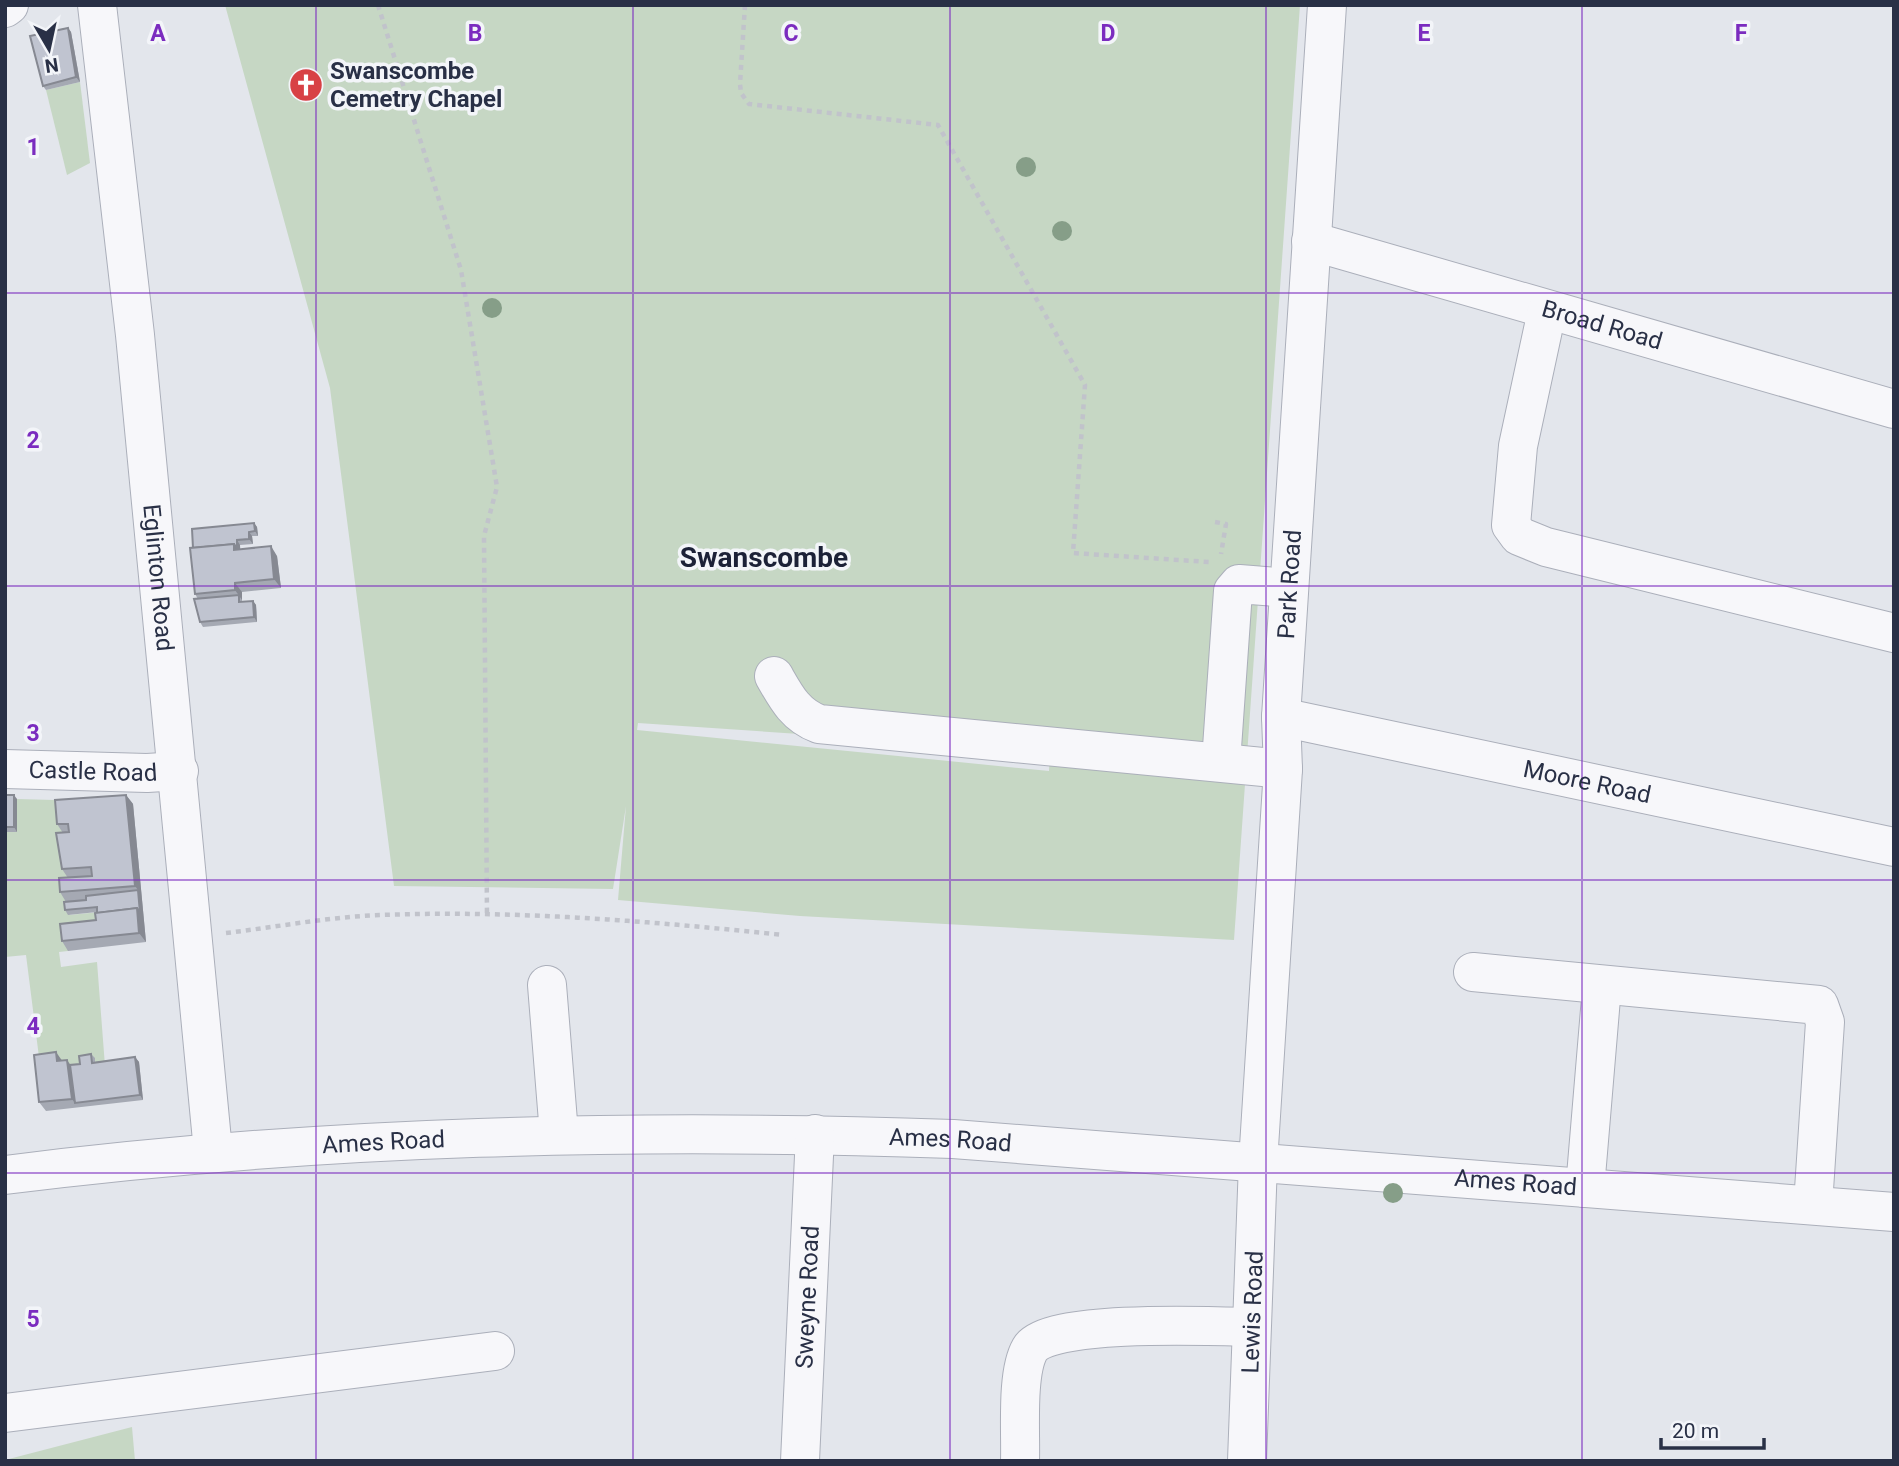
<svg xmlns="http://www.w3.org/2000/svg" width="1899" height="1466" viewBox="0 0 1899 1466" font-family="Roboto,sans-serif">
<rect width="100%" height="100%" fill="#e3e6ec"/>
<!-- green -->
<g fill="#c6d7c4" fill-rule="evenodd">
<path d="M 225,5 L 1300,5 L 1234,940 L 800,916 L 618,900 L 626,806 L 613,889 L 394,886 L 330,388 ZM 638,723 L 1050,751 L 1049,771 L 637,730 Z"/>
<path d="M 80,82 L 90,163 L 67,175 L 46,90 Z"/>
<path d="M 17,799 L 130,802 L 68,878 L 66,901 L 89,900 L 69,915 L 100,912 L 102,930 L 68,951 L 59,952 L 61,967 L 97,962 L 105,1066 L 96,1067 L 94,1058 C 77,1075 62,1070 40,1065 L 26,955 L 5,957 L 5,832 L 17,832 Z"/>
<path d="M 132,1427 L 135,1461 L 5,1461 L 5,1460 Z"/>
</g>
<g fill="none" stroke-linecap="round" stroke-linejoin="round">
<!-- minor casing -->
<g stroke="#abafba" stroke-width="40">
<g id="minor">
<path id="s1" d="M 97,5 L 135,335 L 213,1151"/>
<path d="M 5,8 L 9,5"/>
<path id="s2" d="M 1311,241 L 1894,409"/>
<path d="M 1547,311 L 1518,446 L 1511,525 L 1519,536 L 1546,547 L 1894,633"/>
<path d="M 774,676 C 786,697 795,715 819,724 L 1283,769"/>
<path id="s3" d="M 1281,717 L 1894,847"/>
<path d="M 1221,762 L 1233,591 L 1239,584 L 1289,588"/>
<path id="s4" d="M 5,769 L 147,773 L 179,771"/>
<path d="M 1473,972 L 1819,1005 L 1825,1022 L 1813,1205"/>
<path d="M 547,985 L 559,1134"/>
<path id="s5" d="M 5,1175 C 321,1135 636,1128 953,1139 L 1894,1212"/>
<path d="M 1585,1188 L 1602,986"/>
<path d="M 5,1413 L 495,1351"/>
<path id="s6" d="M 800,1461 L 815,1134"/>
<path d="M 1020,1461 C 1021,1432 1016,1373 1030,1349 C 1047,1319 1214,1326 1251,1327"/>
<path id="s7" d="M 1247,1461 L 1258,1163 L 1283,769 L 1281,717 L 1327,5"/>
</g>
</g>
<!-- path -->
<g stroke="#c1c3cb" stroke-width="4.5" stroke-dasharray="5 5" stroke-linecap="butt">
<path d="M 378,5 L 461,270 L 497,487 L 484,536 L 487,916"/>
<path d="M 745,5 L 740,84 L 741,93 L 749,104 L 938,125 L 1085,385 L 1073,553 L 1209,562"/>
<path d="M 1215,522 L 1226,524 L 1221,554"/>
<path d="M 226,933 C 277,927 328,917 380,915 C 515,910 649,921 783,935"/>
</g>
<!-- minor -->
<use href="#minor" stroke="#f7f7fa" stroke-width="38"/>
</g>
<!-- trees -->
<g fill="#869e88">
<circle cx="1026" cy="167" r="10"/>
<circle cx="1062" cy="231" r="10"/>
<circle cx="492" cy="308" r="10"/>
<circle cx="1393" cy="1193" r="10"/>
</g>
<!-- wall -->
<g fill="#a5a9b3">
<path d="M 68,28 L 71,32 L 80,82 L 46,90 L 43,86 Z"/>
<path d="M 254,523 L 257,527 L 258,536 L 252,536 L 253,544 L 240,545 L 240,549 L 277,556 L 281,588 L 242,592 L 242,601 L 253,601 L 256,605 L 257,622 L 203,627 L 200,622 L 198,599 L 195,594 L 193,548 Z"/>
<path d="M 5,795 L 17,799 L 17,832 L 5,832 Z"/>
<path d="M 126,795 L 133,804 L 146,942 L 68,951 L 62,941 L 96,920 L 97,912 L 68,915 L 65,910 L 86,900 L 66,902 L 60,892 L 68,878 L 62,869 L 63,833 L 57,824 Z"/>
<path d="M 91,1054 L 95,1058 L 95,1062 L 135,1057 L 139,1062 L 143,1100 L 46,1111 L 39,1102 L 70,1065 L 80,1064 Z"/>
</g>
<!-- shaded-wall -->
<g fill="#868992">
<path d="M 68,28 L 71,32 L 80,82 L 76,77 Z"/>
<path d="M 254,523 L 257,527 L 258,536 L 255,531 Z"/>
<path d="M 249,532 L 252,536 L 253,544 L 249,539 Z"/>
<path d="M 237,540 L 240,545 L 241,559 L 234,550 L 234,544 Z"/>
<path d="M 271,546 L 277,556 L 281,588 L 274,579 Z"/>
<path d="M 235,583 L 242,592 L 242,600 L 235,590 Z"/>
<path d="M 253,601 L 256,605 L 257,622 L 254,617 Z"/>
<path d="M 14,795 L 17,799 L 17,832 L 14,827 Z"/>
<path d="M 126,795 L 133,804 L 146,942 L 139,933 L 137,908 L 138,890 L 135,886 Z"/>
<path d="M 56,1052 L 63,1062 L 57,1061 Z"/>
<path d="M 135,1057 L 139,1062 L 143,1100 L 140,1095 Z"/>
<path d="M 67,1060 L 74,1070 L 75,1103 L 72,1099 Z"/>
</g>
<!-- building -->
<g fill="#c0c4d0" stroke="#868992" stroke-width="2">
<path d="M 68,28 L 76,77 L 43,86 L 30,36 Z"/>
<path d="M 254,523 L 255,531 L 249,532 L 249,539 L 237,540 L 237,548 L 234,544 L 193,548 L 192,529 Z"/>
<path d="M 234,544 L 234,550 L 271,546 L 274,579 L 235,583 L 235,590 L 195,594 L 190,548 Z"/>
<path d="M 239,595 L 239,602 L 253,601 L 254,617 L 200,622 L 194,599 Z"/>
<rect x="5" y="795" width="9" height="32"/>
<path d="M 126,795 L 135,886 L 60,892 L 59,878 L 92,876 L 91,867 L 62,869 L 56,833 L 69,832 L 68,824 L 57,824 L 55,800 Z"/>
<path d="M 138,890 L 140,913 L 137,908 L 97,913 L 97,907 L 65,910 L 64,902 L 86,900 L 86,896 Z"/>
<path d="M 137,908 L 139,933 L 62,941 L 60,924 L 96,920 L 95,913 Z"/>
<path d="M 56,1052 L 57,1061 L 67,1060 L 72,1099 L 39,1102 L 34,1055 Z"/>
<path d="M 91,1054 L 92,1063 L 135,1057 L 140,1095 L 75,1103 L 70,1065 L 80,1064 L 79,1056 Z"/>
</g>
<!-- grid -->
<path fill="none" stroke="#7b2cbf" stroke-width="2" stroke-opacity="0.55" d="M 316,5 L 316,1461M 633,5 L 633,1461M 950,5 L 950,1461M 1266,5 L 1266,1461M 1582,5 L 1582,1461M 5,293 L 1894,293M 5,586 L 1894,586M 5,880 L 1894,880M 5,1173 L 1894,1173"/>
<!-- icons -->
<defs>
<g id="church-disc" transform="scale(1.75)"><circle r="9.5" fill="#d84145" stroke="#f3f5f9"/><path d="M-1.2-6h2.4v3.5h3.3v2.4h-3.3V6h-2.4V-.1h-3.3v-2.4h3.3Z" fill="#fff"/></g>
</defs>
<g fill-rule="evenodd">
<use href="#church-disc" x="306" y="85"/>
</g>
<g text-anchor="middle" stroke-width="7" stroke-linejoin="round" paint-order="stroke">
<!-- poi labels -->
<g font-size="24" font-weight="bold" fill="#293046" stroke="#f3f5f9" text-anchor="start">
<text x="330" y="79">Swanscombe<tspan x="330" dy="28">Cemetry Chapel</tspan></text>
</g>
<!-- street labels -->
<g font-size="24" fill="#293046" stroke="#f3f5f9">
<text dy="8" stroke="none"><textPath href="#s2" startOffset="303">Broad Road</textPath></text>
<text dy="8" stroke="none"><textPath href="#s1" startOffset="576">Eglinton Road</textPath></text>
<text dy="8" stroke="none"><textPath href="#s7" startOffset="878">Park Road</textPath></text>
<text dy="8" stroke="none"><textPath href="#s4" startOffset="88">Castle Road</textPath></text>
<text dy="8" stroke="none"><textPath href="#s3" startOffset="313">Moore Road</textPath></text>
<text dy="8" stroke="none"><textPath href="#s5" startOffset="380">Ames Road</textPath></text>
<text dy="8" stroke="none"><textPath href="#s5" startOffset="947">Ames Road</textPath></text>
<text dy="8" stroke="none"><textPath href="#s5" startOffset="1514">Ames Road</textPath></text>
<text dy="8" stroke="none"><textPath href="#s6" startOffset="164">Sweyne Road</textPath></text>
<text dy="8" stroke="none"><textPath href="#s7" startOffset="149">Lewis Road</textPath></text>
</g>
<!-- quarter labels -->
<g font-size="28" font-weight="bold" fill="#1c2137" stroke="#f3f5f9">
<text x="764" y="567">Swanscombe</text>
</g>
</g>
<g font-size="23" text-anchor="middle" font-weight="bold" fill="#7b2cbf" stroke="#f3f5f9" stroke-width="7" stroke-linejoin="round" paint-order="stroke">
<text x="158" y="41">A</text>
<text x="475" y="41">B</text>
<text x="791" y="41">C</text>
<text x="1108" y="41">D</text>
<text x="1424" y="41">E</text>
<text x="1741" y="41">F</text>
<text x="33" y="155">1</text>
<text x="33" y="448">2</text>
<text x="33" y="741">3</text>
<text x="33" y="1034">4</text>
<text x="33" y="1327">5</text>
</g>
<!-- border -->
<rect width="1899" height="1466" fill="none" stroke="#293046" stroke-width="14"/>
<!-- north arrow -->
<g transform="translate(49 49) rotate(171)" stroke="#f3f5f9" stroke-width="5" paint-order="stroke">
<path d="M0-5L12 26L0 18L-12 26Z" fill="#293046"/>
<text y="-10" font-size="19" font-weight="bold" text-anchor="middle" fill="#293046">N</text>
</g>
<!-- scale -->
<path d="M1661 1438v10h103v-10" fill="none" stroke="#293046" stroke-width="3.5"/>
<text x="1672" y="1438" font-size="21" fill="#293046" stroke="#f3f5f9" stroke-width="5" paint-order="stroke">20 m</text>
</svg>
